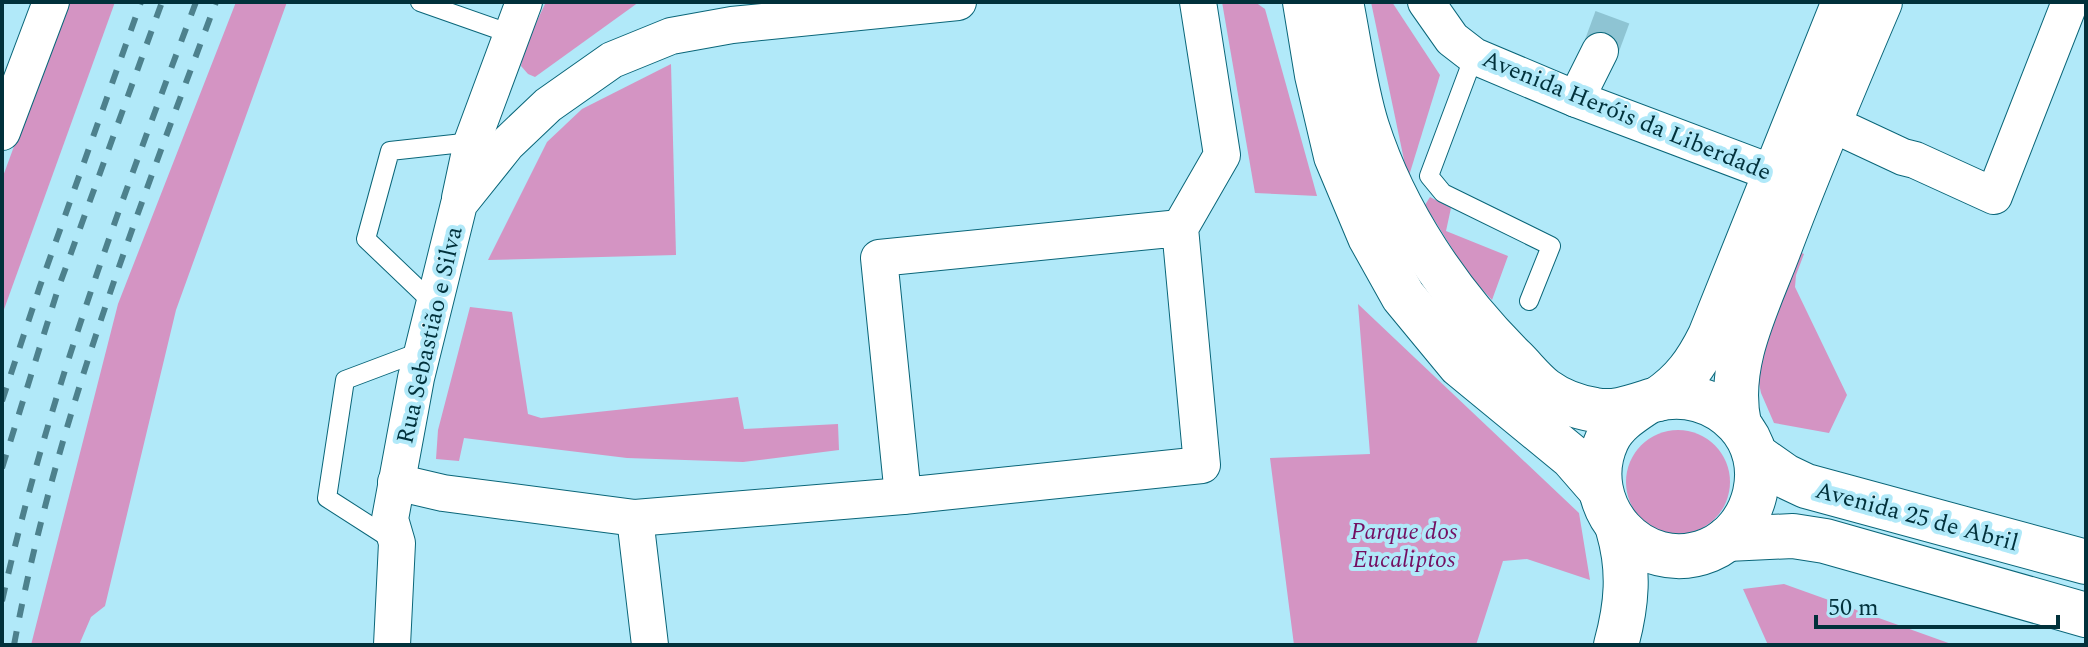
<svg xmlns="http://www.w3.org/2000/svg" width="2088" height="647" viewBox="0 0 2088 647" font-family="Spectral,serif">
<rect width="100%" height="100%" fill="#b1e9f9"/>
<!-- green -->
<g fill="#d494c3">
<path d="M 67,2 L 115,2 L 2,315 L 2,179 Z"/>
<path d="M 236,2 L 287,2 L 176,310 L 105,606 L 91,617 L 79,645 L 31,645 L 118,304 Z"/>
<path d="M 546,2 L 639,2 L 535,77 L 528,74 L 521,66 L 524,48 Z"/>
<path d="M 1222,2 L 1255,2 L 1265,9 L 1317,196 L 1255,193 Z"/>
<path d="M 1371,2 L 1392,2 L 1440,75 L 1408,179 Z"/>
<path d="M 671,64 L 676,255 L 488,260 L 547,142 L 582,109 Z"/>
<path d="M 1430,197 L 1451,208 L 1446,231 L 1508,256 L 1492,300 L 1468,274 L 1425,205 Z"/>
<path d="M 1795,250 L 1804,254 L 1796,275 L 1795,287 L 1847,395 L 1829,433 L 1774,423 L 1761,393 L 1755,364 Z"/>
<path d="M 1358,304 L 1579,513 L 1590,580 L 1527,559 L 1503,561 L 1476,645 L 1294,645 L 1270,458 L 1370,454 Z"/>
<path d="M 470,307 L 512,312 L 528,414 L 541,418 L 738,397 L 744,429 L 838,424 L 839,450 L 743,462 L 627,458 L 464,438 L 459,461 L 436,459 L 438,430 Z"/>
<circle cx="1678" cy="482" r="52"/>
<path d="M 1784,584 L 1954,645 L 1768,645 L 1743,589 Z"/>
</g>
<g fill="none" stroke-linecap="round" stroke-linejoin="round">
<!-- street-tunnel -->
<path stroke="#8ec4d3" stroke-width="36" stroke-dasharray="36 18" stroke-linecap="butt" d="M 1600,51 L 1618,2"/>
<!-- lane casing -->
<g stroke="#0a6679" stroke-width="20">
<g id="lane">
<path d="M 420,2 L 511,34"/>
<path d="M 1474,56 L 1429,176 L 1443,193 L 1551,246 L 1529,301"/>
<path d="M 433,303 L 366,239 L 390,151 L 472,142"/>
<path d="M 394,541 L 327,498 L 345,380 L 422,351"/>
</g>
</g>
<!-- street casing -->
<g stroke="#0a6679" stroke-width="38">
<g id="street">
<path d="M 1426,2 L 1452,39 L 1474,56 L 1576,99 L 1799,183"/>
<path d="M 1576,99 L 1600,51"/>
<path d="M 1828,122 L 1903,157 L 1915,160 L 1994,196 L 2070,2"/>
<path d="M 2,132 L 51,2"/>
<path d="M 460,198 L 472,142 L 524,2"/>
<path d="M 1180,228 L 1202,465 L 903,496 L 879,258 L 1180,228 L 1222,155 L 1198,2"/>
<path d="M 396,482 L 443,493 L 635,518 L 903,496"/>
<path d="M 635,518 L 650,645"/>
<path d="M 392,645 L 397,543 L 390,519 L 416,378 L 459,204 L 507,144 L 548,105 L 612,60 L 671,36 L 732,25 L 958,2"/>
</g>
</g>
<!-- secondary casing -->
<g stroke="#0a6679" stroke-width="46">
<g id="secondary">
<path d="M 1305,2 L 1317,75 L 1336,156 L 1370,237 L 1403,296 L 1460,365 L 1572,457 L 1599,488"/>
<path d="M 1341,2 C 1349,41 1355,90 1367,127 C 1395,214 1450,296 1515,360 C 1525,370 1534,382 1545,390 C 1560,401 1577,407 1595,410 C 1616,414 1634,406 1654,400 C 1684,391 1716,401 1737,423 C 1774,462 1757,530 1709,550 C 1641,578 1577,505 1607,440 C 1615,423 1631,413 1646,403"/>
<path d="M 1658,399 C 1683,382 1696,364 1710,336 L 1844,2"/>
<path d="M 1739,424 C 1726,364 1758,305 1779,249 C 1810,166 1845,84 1880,2"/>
<path d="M 1755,455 L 1785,476 L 1806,486 L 2086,562"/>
<path d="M 1727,539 L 1793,536 L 1825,541 L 2086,615"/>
<path d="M 1616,645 C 1627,605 1630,570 1618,529"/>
</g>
</g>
<!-- lane -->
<use href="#lane" stroke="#fff" stroke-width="18"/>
<!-- street -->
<use href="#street" stroke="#fff" stroke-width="36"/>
<!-- secondary -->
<use href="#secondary" stroke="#fff" stroke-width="44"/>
<!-- rail -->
<g stroke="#4d818d" stroke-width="6" stroke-dasharray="14 14" stroke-linecap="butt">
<path d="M 2,401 L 40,286 L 141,2"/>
<path d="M 2,468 L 58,289 L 162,2"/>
<path d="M 2,601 C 48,396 122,199 196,2"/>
<path d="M 14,645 C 55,424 138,212 216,2"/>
</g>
</g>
<g text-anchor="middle" stroke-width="8" stroke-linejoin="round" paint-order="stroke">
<!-- street labels -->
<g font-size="24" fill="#01313b" stroke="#b1e9f9">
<text transform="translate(1627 115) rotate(22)" y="8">Avenida Heróis da Liberdade</text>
<text transform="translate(429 335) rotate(-77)" y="8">Rua Sebastião e Silva</text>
<text transform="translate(1917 516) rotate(15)" y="8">Avenida 25 de Abril</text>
</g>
<!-- park labels -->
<g font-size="24" font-style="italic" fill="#730f62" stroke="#b1e9f9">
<text x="1404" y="539">Parque dos<tspan x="1404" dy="28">Eucaliptos</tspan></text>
</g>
</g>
<!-- border -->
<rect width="2088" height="647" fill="none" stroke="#01313b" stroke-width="8"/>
<!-- scale -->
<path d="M1816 615v12h242v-12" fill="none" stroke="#01313b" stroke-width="4"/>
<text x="1828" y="615" font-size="24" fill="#01313b" stroke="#b1e9f9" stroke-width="6" paint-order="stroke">50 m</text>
</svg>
